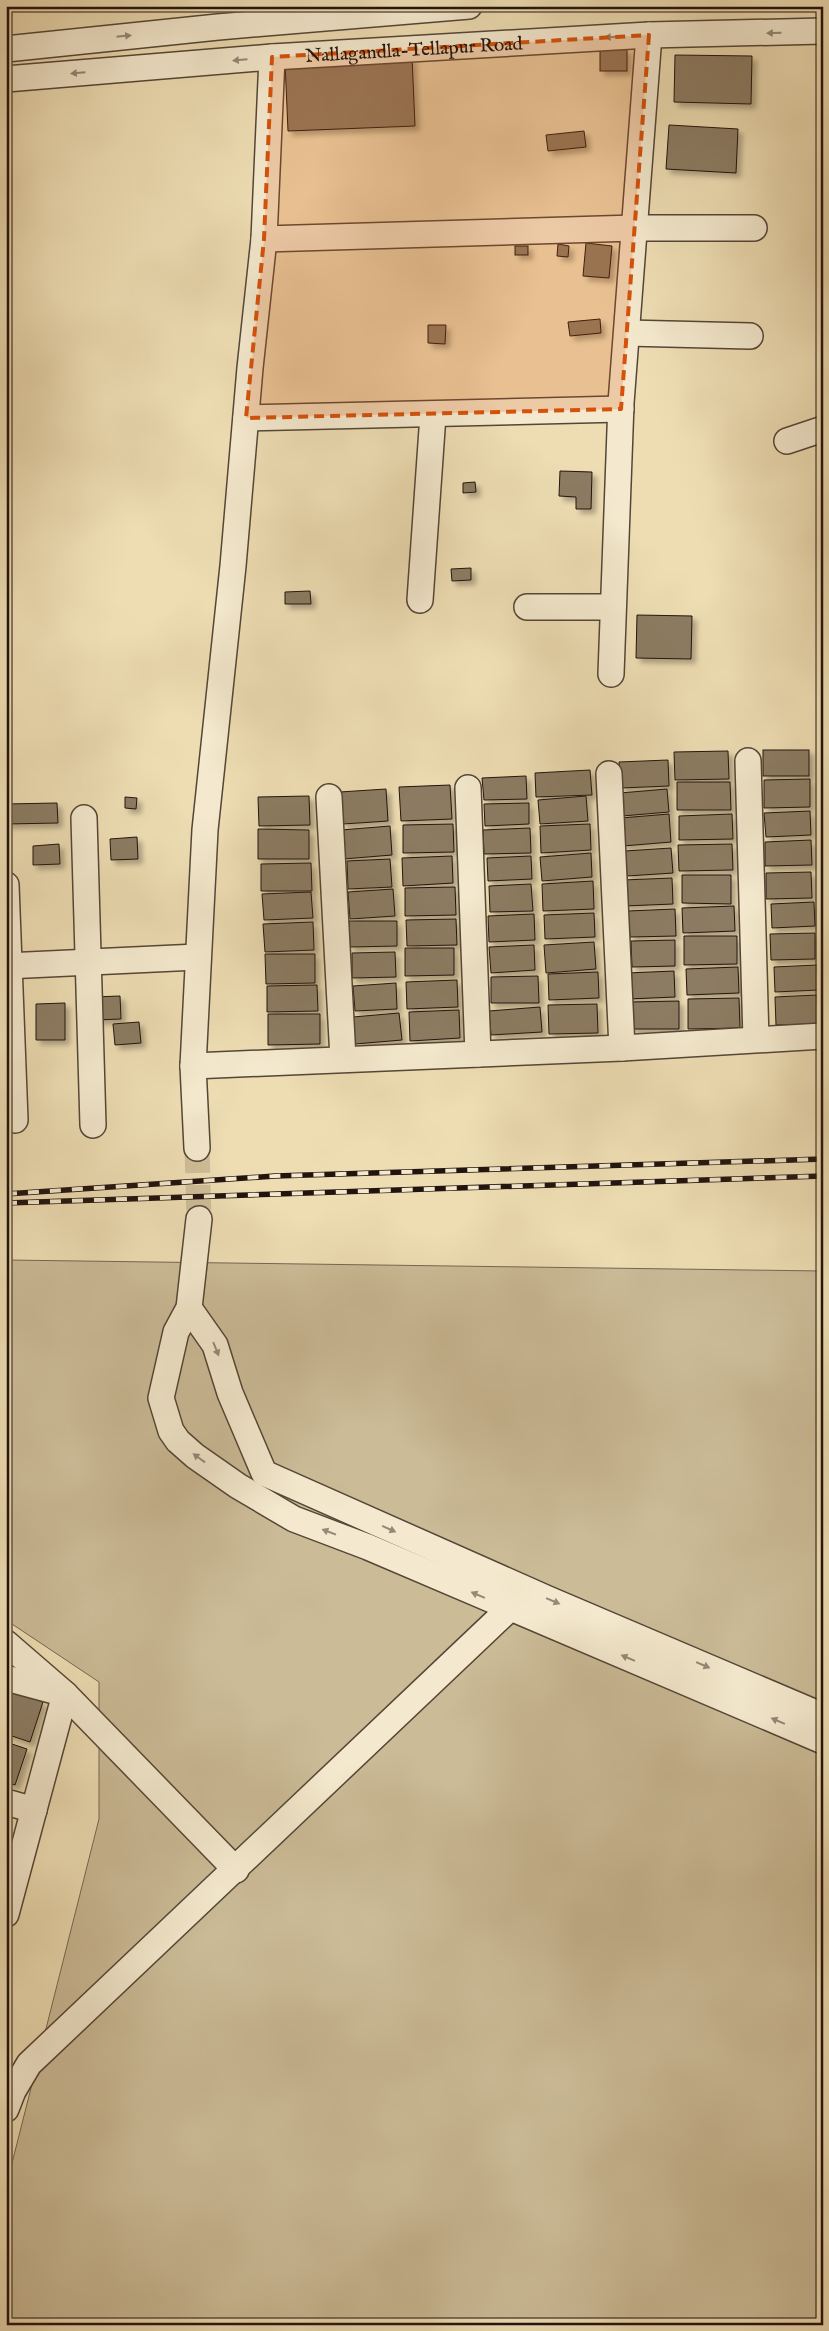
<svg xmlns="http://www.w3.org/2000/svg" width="829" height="2331" viewBox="0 0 829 2331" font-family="'IM FELL English',serif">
<defs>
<filter id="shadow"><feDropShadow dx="4.5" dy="4.5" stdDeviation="2.5" flood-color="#0004"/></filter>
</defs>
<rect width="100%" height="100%" fill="#eeddb3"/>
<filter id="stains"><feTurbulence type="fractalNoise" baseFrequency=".004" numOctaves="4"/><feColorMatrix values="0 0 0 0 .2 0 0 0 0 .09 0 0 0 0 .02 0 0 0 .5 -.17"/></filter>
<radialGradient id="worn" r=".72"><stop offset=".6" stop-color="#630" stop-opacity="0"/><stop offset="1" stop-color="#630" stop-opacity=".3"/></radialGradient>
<!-- green -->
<path fill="#cbbb97" stroke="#766752" d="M 6,1260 L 823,1271 L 823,2325 L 6,2325 L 6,2187 L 99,1819 L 99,1682 L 6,1620 Z"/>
<!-- building -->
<g fill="#8c7c64" stroke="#21130e" filter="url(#shadow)">
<rect x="600" y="49" width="27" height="22"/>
<path d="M 675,55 L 752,56 L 751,104 L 674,102 Z"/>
<path d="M 412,57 L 415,126 L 288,131 L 285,62 Z"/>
<path d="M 669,125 L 738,129 L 736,173 L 666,169 Z"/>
<path d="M 584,131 L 586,147 L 548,151 L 546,135 Z"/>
<path d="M 586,243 L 612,246 L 609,278 L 583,276 Z"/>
<path d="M 558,244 L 569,246 L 568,257 L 557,256 Z"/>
<rect x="515" y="246" width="13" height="9"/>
<path d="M 600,319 L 601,333 L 570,336 L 568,322 Z"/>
<path d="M 428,325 L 446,325 L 445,344 L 428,343 Z"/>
<path d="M 560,471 L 592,472 L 591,509 L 576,509 L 576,497 L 559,496 Z"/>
<path d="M 475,482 L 476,492 L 463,493 L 463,483 Z"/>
<path d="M 471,568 L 471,580 L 452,581 L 451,569 Z"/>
<path d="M 310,591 L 311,604 L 285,604 L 285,592 Z"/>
<path d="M 637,615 L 692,616 L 691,659 L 636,658 Z"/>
<rect x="819" y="749" width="4" height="25"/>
<rect x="763" y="750" width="46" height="26"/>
<path d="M 728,751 L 729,779 L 675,780 L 674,752 Z"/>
<path d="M 668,760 L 669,786 L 621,788 L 619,762 Z"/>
<path d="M 590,770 L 592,795 L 536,797 L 535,773 Z"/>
<path d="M 526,776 L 527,799 L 484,800 L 482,778 Z"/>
<path d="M 823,777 L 823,802 L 820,802 L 819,778 Z"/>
<path d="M 810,779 L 810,807 L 764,808 L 764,780 Z"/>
<path d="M 677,782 L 730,782 L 731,810 L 677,810 Z"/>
<path d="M 450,785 L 452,819 L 401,821 L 399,787 Z"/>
<path d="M 386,789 L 388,821 L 343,824 L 340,792 Z"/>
<path d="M 667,789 L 669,812 L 622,816 L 620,793 Z"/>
<path d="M 309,796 L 310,825 L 259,826 L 258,797 Z"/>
<path d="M 586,796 L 588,821 L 540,824 L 538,800 Z"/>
<path d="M 125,797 L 137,798 L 136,809 L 125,808 Z"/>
<path d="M 57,803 L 58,823 L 6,824 L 6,804 Z"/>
<path d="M 529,803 L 529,824 L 485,826 L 484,804 Z"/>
<path d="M 818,807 L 823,807 L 823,833 L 819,834 Z"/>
<path d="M 810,811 L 811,835 L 766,837 L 764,813 Z"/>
<path d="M 669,814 L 671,842 L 623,846 L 621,818 Z"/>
<path d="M 732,814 L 733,839 L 679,840 L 679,816 Z"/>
<path d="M 453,824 L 454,852 L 403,853 L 403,825 Z"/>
<path d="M 590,824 L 591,850 L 541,853 L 540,826 Z"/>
<path d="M 390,826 L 392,855 L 343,859 L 341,830 Z"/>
<path d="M 530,828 L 531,853 L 484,854 L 483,830 Z"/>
<path d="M 258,829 L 309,830 L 309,859 L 258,859 Z"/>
<path d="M 137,837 L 138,859 L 111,860 L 110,839 Z"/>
<path d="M 819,837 L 823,837 L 823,866 L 820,866 Z"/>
<path d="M 811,840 L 812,865 L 765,866 L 765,842 Z"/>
<path d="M 59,844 L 60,864 L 33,865 L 33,846 Z"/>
<path d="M 732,844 L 733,870 L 679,871 L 678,845 Z"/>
<path d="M 671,848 L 673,873 L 627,876 L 625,851 Z"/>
<path d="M 591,853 L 592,877 L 542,881 L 540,857 Z"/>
<path d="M 452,856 L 453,883 L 403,886 L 402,858 Z"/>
<path d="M 531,856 L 532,879 L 488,881 L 487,858 Z"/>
<path d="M 390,859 L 392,887 L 348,889 L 347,861 Z"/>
<path d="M 311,863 L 312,891 L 261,891 L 261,864 Z"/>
<path d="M 811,872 L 812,898 L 766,899 L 766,873 Z"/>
<path d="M 682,875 L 731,875 L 731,904 L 682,903 Z"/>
<path d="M 672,878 L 673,904 L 624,906 L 623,880 Z"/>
<path d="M 593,881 L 594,909 L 543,911 L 542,884 Z"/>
<path d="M 531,884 L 533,911 L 490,912 L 489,886 Z"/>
<path d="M 455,887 L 456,915 L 405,916 L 405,888 Z"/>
<path d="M 393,889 L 395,916 L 350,919 L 348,892 Z"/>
<path d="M 311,892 L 313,918 L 264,920 L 262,894 Z"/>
<path d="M 814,902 L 815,926 L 772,928 L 771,904 Z"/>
<path d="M 734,906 L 735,931 L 683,933 L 682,908 Z"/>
<path d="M 675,909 L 676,936 L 630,937 L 628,911 Z"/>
<path d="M 594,913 L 595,937 L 545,939 L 544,915 Z"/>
<path d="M 534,914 L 535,940 L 489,942 L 488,916 Z"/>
<path d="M 456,919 L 457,945 L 407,946 L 406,920 Z"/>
<path d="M 349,921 L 397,921 L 397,946 L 350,947 Z"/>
<path d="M 313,922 L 314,950 L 265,952 L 263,924 Z"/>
<path d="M 815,933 L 815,959 L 771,960 L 770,934 Z"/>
<path d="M 684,936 L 737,936 L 737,964 L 684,965 Z"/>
<path d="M 675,940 L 675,966 L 632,967 L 631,941 Z"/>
<path d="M 594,942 L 596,969 L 546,973 L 544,945 Z"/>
<path d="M 534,945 L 535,970 L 491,973 L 489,947 Z"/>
<path d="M 405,948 L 454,948 L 454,975 L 405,976 Z"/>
<path d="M 395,952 L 396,977 L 352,978 L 352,953 Z"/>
<path d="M 265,954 L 315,954 L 315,983 L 266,984 Z"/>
<path d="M 817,965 L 818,990 L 775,992 L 774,967 Z"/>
<path d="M 738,967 L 739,993 L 687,995 L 686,969 Z"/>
<path d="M 674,971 L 675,997 L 628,999 L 627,973 Z"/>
<path d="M 598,972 L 599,998 L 549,1000 L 548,974 Z"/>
<path d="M 538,976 L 539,1003 L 491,1003 L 491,977 Z"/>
<path d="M 457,980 L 458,1007 L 407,1009 L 406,982 Z"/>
<path d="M 396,983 L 397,1009 L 355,1011 L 353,986 Z"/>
<path d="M 317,985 L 318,1011 L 267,1012 L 267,986 Z"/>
<path d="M 817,995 L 818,1024 L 776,1025 L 775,997 Z"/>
<path d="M 120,996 L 121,1019 L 95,1020 L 94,997 Z"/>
<path d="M 739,998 L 740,1028 L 688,1029 L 688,999 Z"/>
<path d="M 679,1001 L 679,1029 L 631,1029 L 630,1002 Z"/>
<path d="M 65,1003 L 65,1040 L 36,1040 L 36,1004 Z"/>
<path d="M 597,1004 L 598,1033 L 549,1034 L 548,1005 Z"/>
<path d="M 540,1007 L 542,1032 L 491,1035 L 489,1011 Z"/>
<path d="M 459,1010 L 460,1038 L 410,1041 L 409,1012 Z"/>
<path d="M 399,1013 L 402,1040 L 355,1044 L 353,1017 Z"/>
<path d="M 268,1014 L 320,1014 L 320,1044 L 268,1045 Z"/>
<path d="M 139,1022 L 141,1043 L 115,1045 L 113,1024 Z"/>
<path d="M 12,1691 L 43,1702 L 30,1742 L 6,1734 L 6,1707 Z"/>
<path d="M 6,1742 L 27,1749 L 15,1785 L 6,1782 Z"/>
</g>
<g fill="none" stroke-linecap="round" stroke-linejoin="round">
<!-- minor-tunnel -->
<path stroke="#cfbf9a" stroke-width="25" stroke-dasharray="25 12" stroke-linecap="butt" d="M 197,1148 L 199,1219"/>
<!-- minor casing -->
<g stroke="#544637" stroke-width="28">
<g id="minor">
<path d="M 6,49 L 218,27 L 469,6"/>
<path id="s1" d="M 6,79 L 272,57 L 649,35 L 823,31"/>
<path d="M 264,239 L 635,228 L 754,228"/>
<path d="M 627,333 L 750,336"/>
<path d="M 246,418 L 621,409"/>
<path d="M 787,441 L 823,429"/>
<path d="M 420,600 L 433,415"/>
<path d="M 527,607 L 613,607"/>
<path d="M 611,674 L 621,403 L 649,35"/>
<path d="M 748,761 L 756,1039"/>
<path d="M 609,774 L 622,1048"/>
<path d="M 468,788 L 478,1054"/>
<path d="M 329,797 L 343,1059"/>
<path d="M 84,818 L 93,1125"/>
<path d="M 6,885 L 15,1120"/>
<path d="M 6,966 L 197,957"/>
<path d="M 193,1066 L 622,1048 L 823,1036"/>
<path d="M 197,1148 L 193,1066 L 205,830 L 233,566 L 250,368 L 264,239 L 272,57"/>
<path d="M 199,1219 L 189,1308 L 176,1332 L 161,1398 L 171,1431 L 178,1441 L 195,1456 L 238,1486 L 294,1519 L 368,1547 L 823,1741"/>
<path d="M 189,1308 L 215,1345 L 230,1393 L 264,1473 L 548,1599 L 823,1716"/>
<path d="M 6,1643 L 65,1694 L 6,1914"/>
<path d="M 6,1678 L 65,1694 L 236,1870"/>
<path d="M 6,1802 L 34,1810"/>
<path d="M 6,2109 L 13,2091 L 29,2064 L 509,1609 L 518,1596"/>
</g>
</g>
<!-- minor -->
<use href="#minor" stroke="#f4e9ce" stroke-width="25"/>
<!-- rail casing -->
<g stroke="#21130e" stroke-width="5.5">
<g id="rail">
<path d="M 6,1194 L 275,1176 L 823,1159"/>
<path d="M 6,1203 L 823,1176"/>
</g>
</g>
<!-- rail -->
<use href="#rail" stroke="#f4e9ce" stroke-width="4" stroke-dasharray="11" stroke-linecap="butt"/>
</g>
<!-- one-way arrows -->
<defs><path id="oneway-solid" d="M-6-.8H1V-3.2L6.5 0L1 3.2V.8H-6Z" transform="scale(1.25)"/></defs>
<g fill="#958978">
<use href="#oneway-solid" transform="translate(774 33) rotate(179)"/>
<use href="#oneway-solid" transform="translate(124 36) rotate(-6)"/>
<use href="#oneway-solid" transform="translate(612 37) rotate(177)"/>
<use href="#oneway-solid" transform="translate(240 60) rotate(175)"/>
<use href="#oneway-solid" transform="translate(78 73) rotate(175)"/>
<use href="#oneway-solid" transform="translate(216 1349) rotate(68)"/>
<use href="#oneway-solid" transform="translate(199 1458) rotate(-144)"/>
<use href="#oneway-solid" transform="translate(389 1529) rotate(24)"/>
<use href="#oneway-solid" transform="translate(329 1532) rotate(-159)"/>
<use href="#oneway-solid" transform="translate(478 1595) rotate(-157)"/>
<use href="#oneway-solid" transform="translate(553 1601) rotate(23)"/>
<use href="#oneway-solid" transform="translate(628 1658) rotate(-157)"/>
<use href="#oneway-solid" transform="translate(703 1665) rotate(23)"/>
<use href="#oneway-solid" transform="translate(778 1721) rotate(-157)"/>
</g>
<!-- marked area -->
<path fill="#d4520c" fill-opacity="0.2" stroke="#d4520c" stroke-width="4" stroke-dasharray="10 6" stroke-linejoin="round" d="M 649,35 L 621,409 L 246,418 L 264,239 L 272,57 Z"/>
<g text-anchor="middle" stroke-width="4.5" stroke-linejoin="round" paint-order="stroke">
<!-- street labels -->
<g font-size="19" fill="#21130e" stroke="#f4e9ce">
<text dy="7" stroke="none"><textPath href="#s1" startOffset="409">Nallagandla-Tellapur Road</textPath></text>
</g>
</g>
<!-- margin -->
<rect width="829" height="2331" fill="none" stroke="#eeddb3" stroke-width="25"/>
<rect x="8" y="8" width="814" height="2316" fill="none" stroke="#21130e" stroke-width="2.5"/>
<rect x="12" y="12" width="804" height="2306" fill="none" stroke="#21130e"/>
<rect width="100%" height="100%" filter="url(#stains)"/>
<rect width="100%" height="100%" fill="url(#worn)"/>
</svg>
